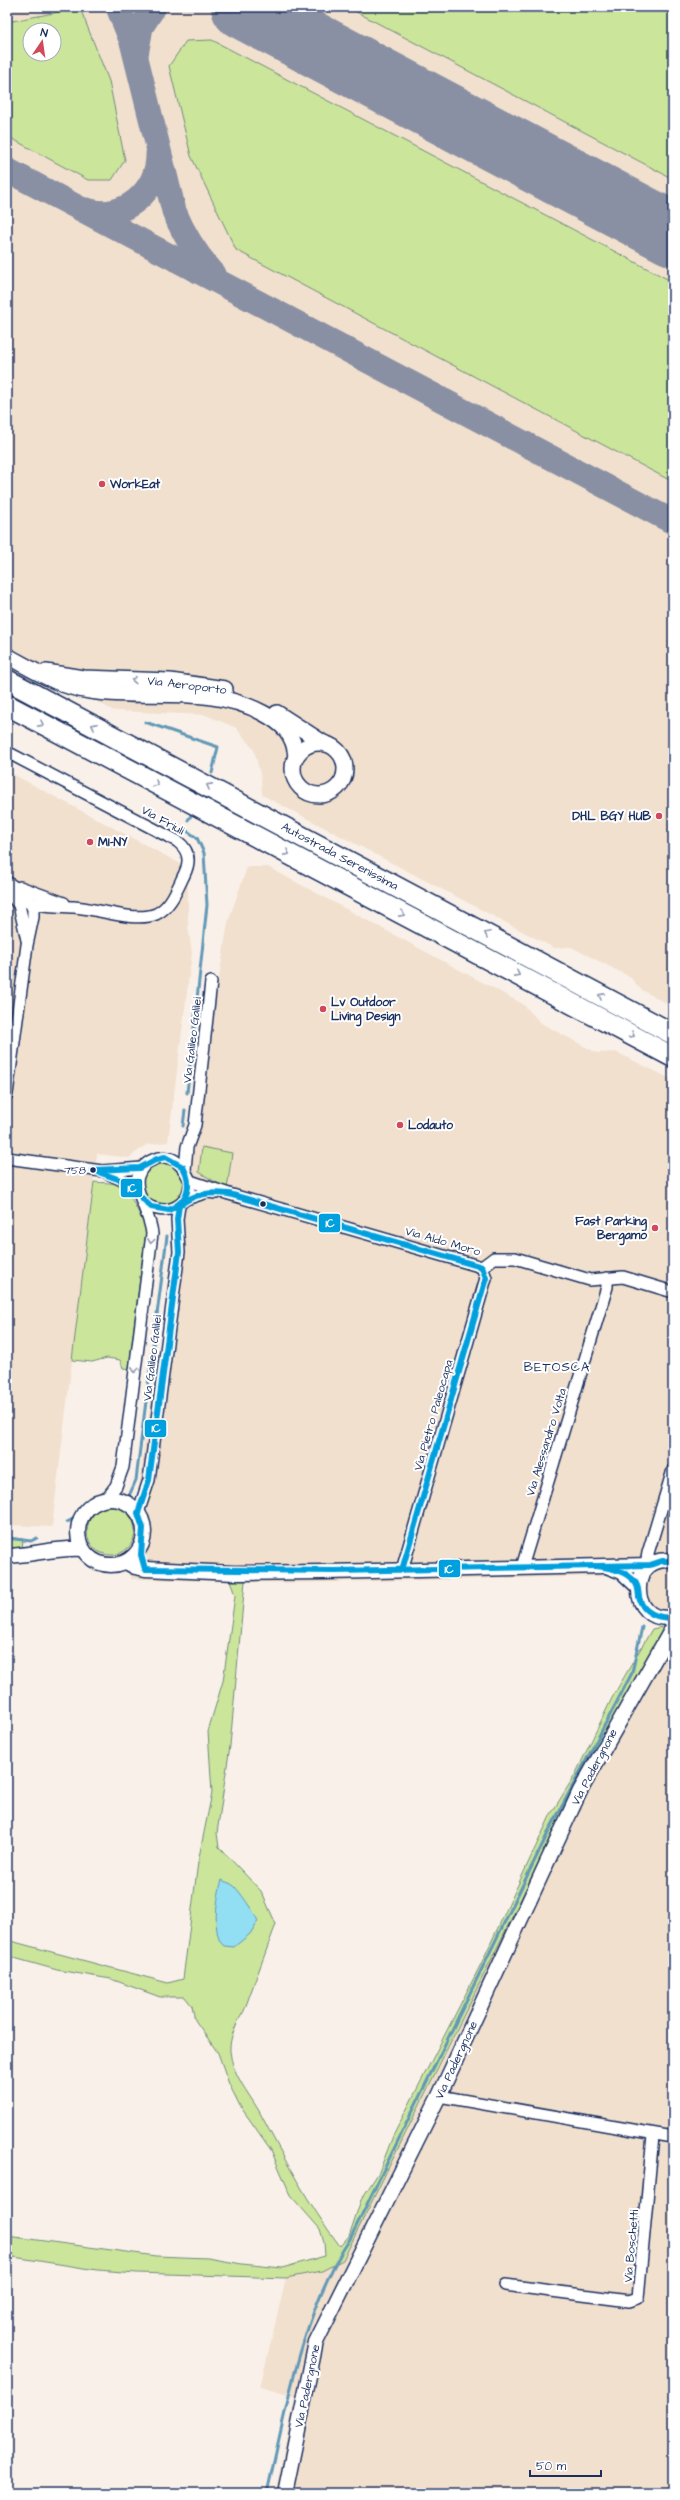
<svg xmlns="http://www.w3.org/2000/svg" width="680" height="2500" viewBox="0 0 680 2500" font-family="'Architects Daughter',sans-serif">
<rect width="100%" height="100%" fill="#f9f1e9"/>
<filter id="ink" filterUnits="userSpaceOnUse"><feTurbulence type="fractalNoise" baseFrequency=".025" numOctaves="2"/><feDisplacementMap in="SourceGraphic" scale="8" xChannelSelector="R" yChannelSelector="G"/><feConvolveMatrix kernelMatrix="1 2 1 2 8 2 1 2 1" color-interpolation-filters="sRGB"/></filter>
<g filter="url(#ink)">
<!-- built -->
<g fill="#f1e0ce" fill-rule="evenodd">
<path d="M 7,7 L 673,7 L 673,1007 L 640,989 L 630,977 L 571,947 L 554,948 L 262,795 L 261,778 L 254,750 L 236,728 L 206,715 L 114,711 L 7,654 ZM 30,30 L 54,30 L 54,54 L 30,54 Z"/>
<path d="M 7,771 L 181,864 L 188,885 L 188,926 L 192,953 L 168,1142 L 146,1145 L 129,1158 L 97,1154 L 52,1527 L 7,1525 Z"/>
<path d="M 247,867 L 268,867 L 523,1004 L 541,1023 L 597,1053 L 616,1052 L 673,1080 L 673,2493 L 275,2493 L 295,2397 L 260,2387 L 286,2278 L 322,2271 L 343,2260 L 562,1816 L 662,1631 L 661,1627 L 643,1617 L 633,1604 L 628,1587 L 614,1576 L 292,1583 L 131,1579 L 130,1562 L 144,1444 L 228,922 Z"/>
</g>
<!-- green -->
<g fill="#cbe59b" stroke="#738a7c" fill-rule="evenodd">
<path d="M 347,7 L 673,7 L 673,179 Z"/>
<path d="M 80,8 L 109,81 L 125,160 L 112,180 L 88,180 L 7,136 L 7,22 ZM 30,30 L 54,30 L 54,54 L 30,54 Z"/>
<path d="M 212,40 L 673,282 L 673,482 L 236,250 L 191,156 L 169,66 L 186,41 Z"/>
<path d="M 202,1147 L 232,1153 L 227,1189 L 199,1172 Z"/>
<circle cx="163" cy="1184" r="22"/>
<path d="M 94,1182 C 101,1183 116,1182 122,1186 C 129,1190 143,1221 146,1230 L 129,1369 L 123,1368 L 120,1360 L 107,1358 L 92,1362 L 72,1360 Z"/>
<circle cx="111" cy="1531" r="24"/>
<path d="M 7,1537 L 23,1539 L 22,1550 L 7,1550 Z"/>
<path d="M 230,1580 L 245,1581 L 230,1746 L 217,1833 L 219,1847 L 261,1891 L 276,1924 L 244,2011 C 237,2022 229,2038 230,2051 C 232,2074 248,2092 259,2111 C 284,2158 308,2204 340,2246 L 349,2236 L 361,2200 L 379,2172 L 393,2136 L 481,1964 L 551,1814 L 575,1775 L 612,1698 L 652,1629 L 661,1627 L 662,1631 L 562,1816 L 343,2260 L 322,2271 L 286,2278 L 137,2273 L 97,2270 L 7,2256 L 7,2236 L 156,2256 L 208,2258 L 242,2264 L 282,2268 L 325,2256 L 324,2243 L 320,2229 L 291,2196 L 271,2150 L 240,2106 L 229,2084 L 218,2053 L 195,2020 L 192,2006 L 185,1997 L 160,1997 L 111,1979 L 57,1970 L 7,1956 L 7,1940 L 168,1983 L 183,1979 L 198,1862 L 212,1793 L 208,1731 L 223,1681 L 235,1596 Z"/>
</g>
<!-- water -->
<path fill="#92def3" stroke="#6298b7" d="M 222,1880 C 225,1882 231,1883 234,1886 C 238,1889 256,1915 258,1921 L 250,1934 L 234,1947 L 224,1946 C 211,1937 217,1895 222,1880 Z"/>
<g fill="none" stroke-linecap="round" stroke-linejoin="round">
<!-- stream -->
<g stroke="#6298b7" stroke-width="3">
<path d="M 145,722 L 218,747 L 212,773"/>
<path d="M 188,820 L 192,814"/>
<path d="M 183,828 L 197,838 L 204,853 L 207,905 L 187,1093"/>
<path d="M 183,1126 L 185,1110"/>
<path d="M 129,1496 L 136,1480 L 167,1236"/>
<path d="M 67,1522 L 75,1518"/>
<path d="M 7,1538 L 31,1541 L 37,1538"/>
<path d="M 267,2493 C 286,2410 302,2311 350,2239 L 549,1831 L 632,1673 L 642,1627"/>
</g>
<!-- taxiway -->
<g stroke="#8a90a4" stroke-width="25">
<path d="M 118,7 L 132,42 L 174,211 C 184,235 196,255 214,274"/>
<path d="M 136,55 L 141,27 L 154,7"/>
<path d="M 7,170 L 673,522"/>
<path d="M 87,210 C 123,222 159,191 158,154"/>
</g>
<!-- runway -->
<path stroke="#8a90a4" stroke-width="64" d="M 243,7 L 673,234"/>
<!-- minor casing -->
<g stroke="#1b2f5e" stroke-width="14">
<g id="minor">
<path d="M 7,752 L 177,841 C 189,850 191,861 184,875 C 177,889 171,907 156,914 C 135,923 96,908 74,907 C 53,906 33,906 14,897"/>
<path d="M 7,882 L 27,896 L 33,909 L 33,917 L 27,945 L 7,1094"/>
<path d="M 20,887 L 64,903"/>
<path d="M 7,891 L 19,905 L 27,940"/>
<path d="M 7,1158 L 102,1171 L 142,1168"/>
<path d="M 185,1170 L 187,1147 L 195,1125 L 211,982"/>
<path d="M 105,1172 L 124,1181 L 138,1192"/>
<path d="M 190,1181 L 229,1194 L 482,1267"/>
<path d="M 186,1199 L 207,1192 L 216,1193"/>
<path d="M 482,1267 L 494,1258 L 515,1258 L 590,1280 L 623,1277 L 673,1292"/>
<path d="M 105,1500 L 116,1486 L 123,1467 L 152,1234 C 151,1215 133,1191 138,1176 C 143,1160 165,1151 178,1163 C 184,1168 187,1174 190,1181 C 190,1207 165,1218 144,1203"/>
<path d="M 138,1513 L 149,1480 L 179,1252 L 177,1219 L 179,1206"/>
<path d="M 650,1565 L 647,1559 L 648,1553 L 673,1470"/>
<path d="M 522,1567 L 607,1287 L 607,1278"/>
<path d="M 402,1570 L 486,1278 L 482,1267"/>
<path d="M 439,2096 L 673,2137"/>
<path d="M 505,2285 L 629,2301 L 638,2298 L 653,2135"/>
</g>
</g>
<!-- tertiary casing -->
<g stroke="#1b2f5e" stroke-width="17">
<g id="tertiary">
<circle cx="111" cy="1532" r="33"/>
<path d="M 7,1556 C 33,1555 57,1547 83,1549"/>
<path d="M 673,1561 C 628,1552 627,1626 673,1617"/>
<path d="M 126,1562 L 135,1567 L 145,1569 L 235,1573 L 325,1572 L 650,1565"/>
<path d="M 609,1567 L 622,1572 L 638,1587"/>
<path d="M 285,2493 L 316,2342 L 439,2096 L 580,1791 L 673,1627"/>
</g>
</g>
<!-- secondary casing -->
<g stroke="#1b2f5e" stroke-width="18">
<g id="secondary">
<path d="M 7,656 C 34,670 59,687 90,691 C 148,700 209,684 263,713 C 282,723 294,734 296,756"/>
<path d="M 46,672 L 83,678 L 170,681 L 225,689"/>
<path d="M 277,713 L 325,744"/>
<circle cx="319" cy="769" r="26"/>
</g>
</g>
<!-- motorway casing -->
<g stroke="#1b2f5e" stroke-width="23">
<g id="motorway">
<path d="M 7,680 L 673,1034"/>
<path d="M 7,705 L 673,1057"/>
</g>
</g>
<!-- minor -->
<use href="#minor" stroke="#fff" stroke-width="11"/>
<!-- tertiary -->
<use href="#tertiary" stroke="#fff" stroke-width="14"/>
<!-- secondary -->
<use href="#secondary" stroke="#fff" stroke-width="15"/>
<!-- motorway -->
<use href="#motorway" stroke="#fff" stroke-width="20"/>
<!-- bus-1 casing -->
<g stroke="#fff" stroke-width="9">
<g id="bus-1">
<path d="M 165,1157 L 183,1167 C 193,1185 188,1202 169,1210 L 151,1207 L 126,1182 L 93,1170 L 140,1168 L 157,1159 Z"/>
<path d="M 179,1206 L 177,1219 L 179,1252 L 149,1480 L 138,1513 L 143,1528 L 141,1555 L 145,1569 L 335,1571 L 650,1565 L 662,1561 L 673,1561"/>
<path d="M 179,1206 C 194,1193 210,1192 229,1194 L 482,1267 L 486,1278 L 402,1570"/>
<path d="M 595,1566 C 609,1567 626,1571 635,1582 C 639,1587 638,1591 639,1597 C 642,1613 659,1619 673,1617"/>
</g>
</g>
<!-- bus-1 -->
<use href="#bus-1" stroke="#00a0de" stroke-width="6"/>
</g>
<!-- one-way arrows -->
<defs><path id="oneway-chevron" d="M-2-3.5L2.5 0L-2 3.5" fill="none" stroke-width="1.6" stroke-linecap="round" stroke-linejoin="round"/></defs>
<g stroke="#8d97ae">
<use href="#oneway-chevron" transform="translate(134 680) rotate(-178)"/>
<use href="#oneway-chevron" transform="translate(41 724) rotate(28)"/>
<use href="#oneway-chevron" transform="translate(94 726) rotate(-152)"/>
<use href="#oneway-chevron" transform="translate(156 784) rotate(28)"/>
<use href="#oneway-chevron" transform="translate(209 786) rotate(-152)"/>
<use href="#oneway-chevron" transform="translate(287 853) rotate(28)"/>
<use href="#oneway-chevron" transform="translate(402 914) rotate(28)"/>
<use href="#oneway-chevron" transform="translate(487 934) rotate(-152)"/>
<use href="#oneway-chevron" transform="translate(517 974) rotate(28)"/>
<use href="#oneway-chevron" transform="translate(601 996) rotate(-152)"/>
<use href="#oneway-chevron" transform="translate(632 1035) rotate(28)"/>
<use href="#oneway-chevron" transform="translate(151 1241) rotate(97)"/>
<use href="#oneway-chevron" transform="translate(135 1370) rotate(97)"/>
</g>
</g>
<!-- markers -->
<g fill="#d1495b" stroke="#fff" stroke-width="1.5">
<circle cx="102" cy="484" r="4"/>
<circle cx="659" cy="816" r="4"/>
<circle cx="90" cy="842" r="4"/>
<circle cx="323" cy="1009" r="4"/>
<circle cx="400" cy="1125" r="4"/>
<circle cx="655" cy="1228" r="4"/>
</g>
<g fill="#1b2f5e" stroke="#fff" stroke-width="1.5">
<circle cx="93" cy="1170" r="3.5"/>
<circle cx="263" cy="1204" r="3.5"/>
</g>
<g text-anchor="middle" stroke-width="4" stroke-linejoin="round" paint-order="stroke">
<!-- bus labels -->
<g font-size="11" fill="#1b2f5e" stroke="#fff" text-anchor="end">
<text x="86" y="1174">758</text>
</g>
<!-- poi labels -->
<g font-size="12" font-weight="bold" fill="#1b2f5e" stroke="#fff" text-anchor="start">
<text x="110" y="488">WorkEat</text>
<text x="651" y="820" text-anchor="end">DHL BGY HUB</text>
<text x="98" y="846">MI-NY</text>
<text x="331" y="1006">Lv Outdoor<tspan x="331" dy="14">Living Design</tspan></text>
<text x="408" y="1129">Lodauto</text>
<text x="647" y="1225" text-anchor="end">Fast Parking<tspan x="647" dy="14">Bergamo</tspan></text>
</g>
<!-- street labels -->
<g font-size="12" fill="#1b2f5e" stroke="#fff">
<text transform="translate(187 685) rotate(7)" y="4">Via Aeroporto</text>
<text transform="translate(163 820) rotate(29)" y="4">Via Friuli</text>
<text transform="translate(340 856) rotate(28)" y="4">Autostrada Serenissima</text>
<text transform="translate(192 1040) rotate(-83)" y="4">Via Galileo Galilei</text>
<text transform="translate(443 1241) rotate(16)" y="4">Via Aldo Moro</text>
<text transform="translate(152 1358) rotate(-83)" y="4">Via Galileo Galilei</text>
<text transform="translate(433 1415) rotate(-74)" y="4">Via Pietro Paleocapa</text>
<text transform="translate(546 1442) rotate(-73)" y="4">Via Alessandro Volta</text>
<text transform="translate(594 1767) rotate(-62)" y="4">Via Padergnone</text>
<text transform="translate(456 2060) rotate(-65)" y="4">Via Padergnone</text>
<text transform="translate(631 2246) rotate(-85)" y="4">Via Boschetti</text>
<text transform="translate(307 2386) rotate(-78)" y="4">Via Padergnone</text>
</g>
<!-- neighbourhood labels -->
<g font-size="13" letter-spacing="1" fill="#1b2f5e" stroke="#fff">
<text x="557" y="1371">BETOSCA</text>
</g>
</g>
<g stroke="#fff" stroke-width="1.5">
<rect x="120" y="1178" width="23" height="20" rx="4" fill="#00a0de"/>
<rect x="318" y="1213" width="23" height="20" rx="4" fill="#00a0de"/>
<rect x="144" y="1419" width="23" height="19" rx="4" fill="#00a0de"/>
<rect x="438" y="1559" width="23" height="19" rx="4" fill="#00a0de"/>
</g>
<g font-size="11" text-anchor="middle" font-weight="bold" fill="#fff">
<text x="132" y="1192">1C</text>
<text x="330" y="1227">1C</text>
<text x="156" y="1432">1C</text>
<text x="449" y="1573">1C</text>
</g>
<!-- margin -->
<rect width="680" height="2500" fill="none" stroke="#fff" stroke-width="24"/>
<rect x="12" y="12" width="656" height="2476" fill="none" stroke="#1b2f5e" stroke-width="1.5" filter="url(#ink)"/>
<!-- north arrow -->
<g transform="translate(42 42) rotate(13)"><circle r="19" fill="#ffffff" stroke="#a4acbf"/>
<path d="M0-3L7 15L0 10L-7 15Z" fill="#d1495b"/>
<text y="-6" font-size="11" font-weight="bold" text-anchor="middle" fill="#1b2f5e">N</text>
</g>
<!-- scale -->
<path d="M530 2470v6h71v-6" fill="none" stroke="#1b2f5e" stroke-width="2"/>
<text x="536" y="2470" font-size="12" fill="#1b2f5e" stroke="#ffffff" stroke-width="3" paint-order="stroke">50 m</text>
</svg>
